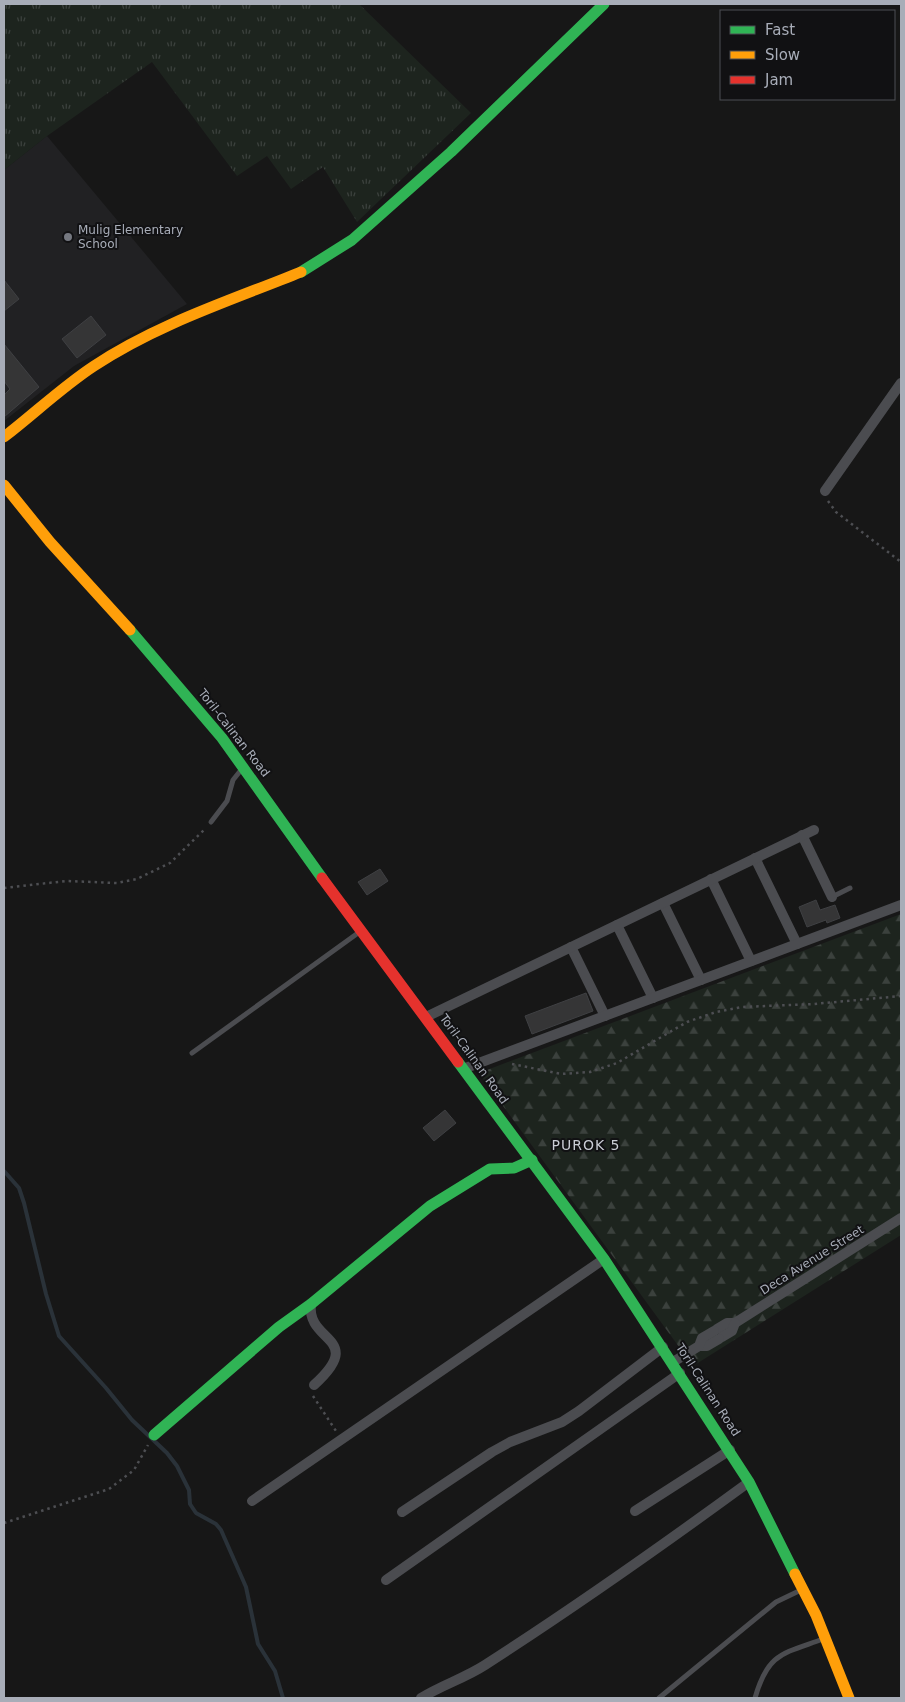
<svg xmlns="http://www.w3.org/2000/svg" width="905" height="1702" viewBox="0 0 905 1702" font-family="'DejaVu Sans',sans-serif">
<defs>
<pattern id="grass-tufts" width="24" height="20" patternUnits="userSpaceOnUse" patternTransform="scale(1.25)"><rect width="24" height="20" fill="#1d241e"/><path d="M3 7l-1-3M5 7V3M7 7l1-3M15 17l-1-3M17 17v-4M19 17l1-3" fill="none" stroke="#3b413d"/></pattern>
<pattern id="forest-firs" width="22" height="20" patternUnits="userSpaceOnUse" patternTransform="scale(1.25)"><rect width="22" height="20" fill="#1d241e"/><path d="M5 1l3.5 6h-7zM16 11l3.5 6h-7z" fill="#3b413d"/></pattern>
</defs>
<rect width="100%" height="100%" fill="#171717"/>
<!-- built -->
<path fill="#212123" d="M 47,136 L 187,304 L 74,366 L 4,421 L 4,170 Z"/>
<!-- grass -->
<path fill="url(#grass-tufts)" d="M 4,4 L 359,4 L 471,113 L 357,222 L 323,167 L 291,189 L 267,156 L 237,176 L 152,62 L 47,136 L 4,170 Z"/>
<!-- forest -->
<path fill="url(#forest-firs)" d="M 901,914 L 901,1235 L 693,1366 L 479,1073 Z"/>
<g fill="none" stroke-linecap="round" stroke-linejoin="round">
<!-- stream -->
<path stroke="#2a3239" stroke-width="4" d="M 4,1171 L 19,1188 L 24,1203 L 46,1294 L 59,1336 L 106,1388 L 132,1420 L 167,1453 L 177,1466 L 189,1490 L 190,1504 L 196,1513 L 216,1524 L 221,1530 L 246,1587 L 258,1644 L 275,1671 L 283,1698"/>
</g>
<!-- building -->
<g fill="#353536" stroke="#3f4043">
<path d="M 4,280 L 19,299 L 4,311 Z"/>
<path d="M 91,316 L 106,335 L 77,358 L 62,339 Z"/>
<path d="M 4,344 L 39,387 L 4,417 L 4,395 L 10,389 L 4,381 Z"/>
<path d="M 380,869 L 388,881 L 367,895 L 358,882 Z"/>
<path d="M 816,900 L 820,910 L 835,905 L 840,918 L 827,923 L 826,920 L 807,927 L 799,907 Z"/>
<path d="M 586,993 L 593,1011 L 532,1034 L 525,1016 Z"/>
<path d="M 445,1110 L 456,1123 L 434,1141 L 423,1128 Z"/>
</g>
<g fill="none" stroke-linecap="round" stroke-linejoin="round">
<!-- path -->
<g stroke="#4d4e52" stroke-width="2.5" stroke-dasharray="2.5 4" stroke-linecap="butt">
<path d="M 828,501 L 836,512 L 901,562"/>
<path d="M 4,888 L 66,881 L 117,883 L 137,879 L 170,863 L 206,828"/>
<path d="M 512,1064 L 561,1074 L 590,1072 L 617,1063 L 687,1022 L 716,1012 L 742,1007 L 814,1004 L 901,996"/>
<path d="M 313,1396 L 336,1431"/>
<path d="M 4,1523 L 109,1489 L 134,1470 L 148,1445"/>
</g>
<!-- lane -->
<g stroke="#4b4c50" stroke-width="5">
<path d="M 211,822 L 227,801 L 233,780 L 241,770"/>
<path d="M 832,897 L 850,888"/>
<path d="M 192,1053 L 358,933"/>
<path d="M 659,1698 L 776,1602 L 801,1590"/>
<path d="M 755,1698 C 768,1653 782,1654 823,1639"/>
</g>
<!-- street -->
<g stroke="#4b4c50" stroke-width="10">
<path d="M 825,491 L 901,383"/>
<path d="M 802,835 L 832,897"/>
<path d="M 755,858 L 797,944"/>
<path d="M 711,879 L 751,961"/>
<path d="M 663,903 L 701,980"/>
<path d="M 617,925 L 653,998"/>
<path d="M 571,947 L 605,1016"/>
<path d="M 426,1017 L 814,830"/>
<path d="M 463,1069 L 901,905"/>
<path d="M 311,1304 C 306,1343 367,1337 314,1385"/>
<path d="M 717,1329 L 727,1323 L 735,1323 L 901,1218"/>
<path d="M 722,1337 L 732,1331 L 735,1323"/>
<path d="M 699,1346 L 707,1346 L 719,1339"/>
<path d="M 673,1362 L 699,1346 L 702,1338 L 714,1331"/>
<path d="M 252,1501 L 604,1259"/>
<path d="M 635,1511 L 730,1450"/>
<path d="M 402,1512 L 492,1452 L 510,1442 L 562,1422 L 579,1411 L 663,1347"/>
<path d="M 386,1580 L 680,1373"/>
<path d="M 421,1698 C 442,1685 465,1678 485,1665 C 575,1607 663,1545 749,1482"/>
</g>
<!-- fast -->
<g stroke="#30b455" stroke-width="11">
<path d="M 301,272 L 352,240 L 451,152 L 604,4"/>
<path d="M 130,630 L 222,738 L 322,878"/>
<path d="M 458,1062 L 604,1259 L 749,1482 L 795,1574"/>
<path d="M 154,1435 L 279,1327 L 311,1304 L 430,1206 L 490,1169 L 514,1168 L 532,1160"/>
</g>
<!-- slow -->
<g stroke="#ff9f0a" stroke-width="11">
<path d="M 4,437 C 34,414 62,387 94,366 C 157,324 232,300 301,272"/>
<path d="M 4,485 L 50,542 L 130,630"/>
<path d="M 795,1574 L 816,1615 L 849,1698"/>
</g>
<!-- jam -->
<path stroke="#e5322d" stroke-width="11" d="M 322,878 L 458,1062"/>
</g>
<!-- markers -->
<circle fill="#757880" stroke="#111113" stroke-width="2" cx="68" cy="237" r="5"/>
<g text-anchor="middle" stroke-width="4" stroke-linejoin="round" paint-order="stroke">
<!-- poi labels -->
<g font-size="12" fill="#a8adb8" stroke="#111113" text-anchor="start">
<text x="78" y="234">Mulig Elementary<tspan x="78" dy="14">School</tspan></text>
</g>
<!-- street labels -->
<g font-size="12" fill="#a8adb8" stroke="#111113">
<text transform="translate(234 733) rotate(52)" y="4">Toril-Calinan Road</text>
<text transform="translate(474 1059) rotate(54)" y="4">Toril-Calinan Road</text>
<text transform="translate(812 1260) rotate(-32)" y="4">Deca Avenue Street</text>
<text transform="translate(708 1390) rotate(57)" y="4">Toril-Calinan Road</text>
</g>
<!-- neighbourhood labels -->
<g font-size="14" letter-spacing="1" fill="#c9ccd4" stroke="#111113">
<text x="586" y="1150">PUROK 5</text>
</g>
</g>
<!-- border -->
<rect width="905" height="1702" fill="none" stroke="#a8adb8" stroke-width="10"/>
<!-- legend -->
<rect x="720" y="10" width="175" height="90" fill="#111113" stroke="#4d4f55"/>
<rect x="730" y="26" width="25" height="8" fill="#30b455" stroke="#4d4f55"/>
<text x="765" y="35" font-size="15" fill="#a8adb8">Fast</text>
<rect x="730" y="51" width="25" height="8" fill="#ff9f0a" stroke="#4d4f55"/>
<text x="765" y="60" font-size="15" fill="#a8adb8">Slow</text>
<rect x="730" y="76" width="25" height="8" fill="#e5322d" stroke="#4d4f55"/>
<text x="765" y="85" font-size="15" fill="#a8adb8">Jam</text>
</svg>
